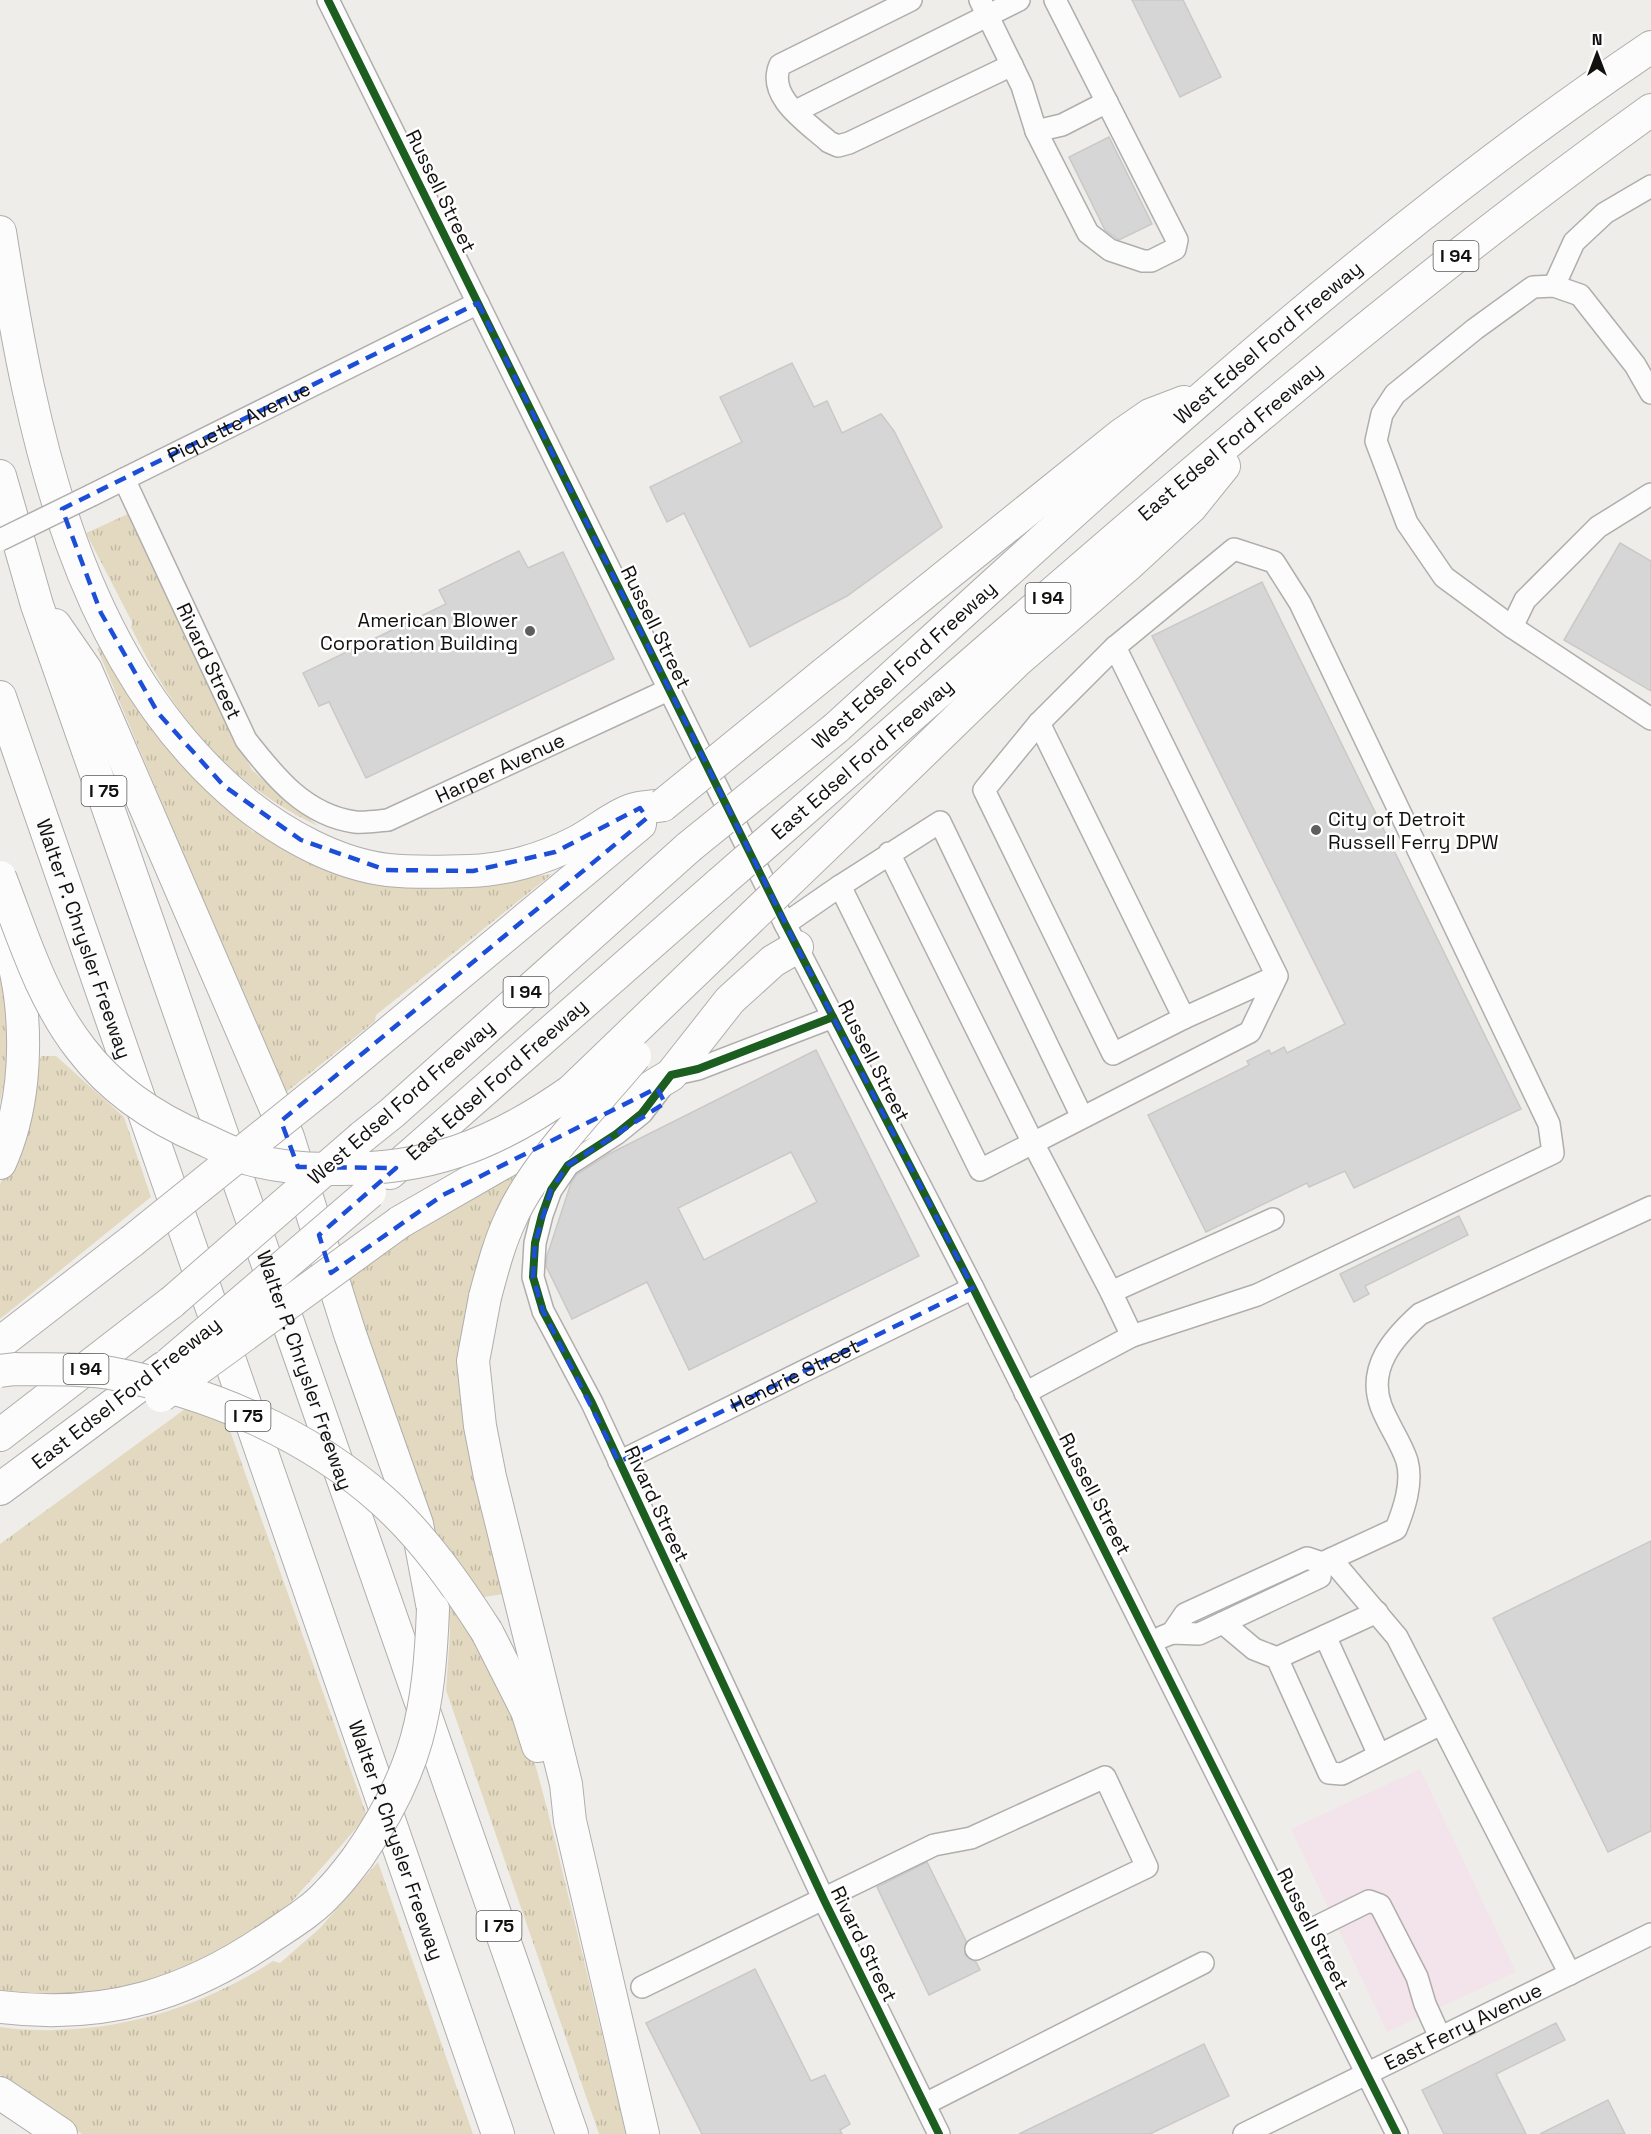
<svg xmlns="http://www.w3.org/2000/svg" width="1651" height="2134" viewBox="0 0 1651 2134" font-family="'Space Grotesk',sans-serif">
<defs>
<pattern id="grass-tufts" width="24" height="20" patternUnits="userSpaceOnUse" patternTransform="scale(1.5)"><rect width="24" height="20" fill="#e3d9c0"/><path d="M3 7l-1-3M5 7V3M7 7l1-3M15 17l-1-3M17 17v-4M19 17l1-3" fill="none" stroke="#c2b9a4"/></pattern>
</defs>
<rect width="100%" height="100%" fill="#efedea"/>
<!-- commercial -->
<path fill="#f2e4ea" d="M 1420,1769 L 1516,1972 L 1387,2032 L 1291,1829 Z"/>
<!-- grass -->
<g fill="url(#grass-tufts)">
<path d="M 128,514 L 218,705 L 252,770 L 318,826 C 227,783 174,716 131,627 L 132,622 L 86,533 Z"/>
<path d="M 105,645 L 224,805 L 254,833 L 254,829 L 485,884 L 552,874 L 376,1015 L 375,1021 L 284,1094 L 97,648 Z"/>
<path d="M 0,968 L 4,979 L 11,1054 L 0,1102 Z"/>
<path d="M 41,1056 L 56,1056 L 124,1117 L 151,1197 L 0,1319 L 0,1184 L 24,1131 Z"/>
<path d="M 546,1153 L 527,1178 L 466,1410 L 503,1594 L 478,1598 L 534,1760 L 548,1812 L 626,2134 L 599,2134 L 446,1690 L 450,1634 L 448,1588 L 431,1515 L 348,1279 L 397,1241 Z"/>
<path d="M 185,1409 L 228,1425 L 367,1816 L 274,1922 L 168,1987 L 68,2003 L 0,1996 L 0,1544 Z"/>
<path d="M 378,1862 L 473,2134 L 82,2134 L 0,2075 L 0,2027 C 94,2040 194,2013 273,1961 L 280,1963 L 319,1929 Z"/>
</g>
<!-- building -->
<g fill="#d7d6d6" stroke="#cac9c8" stroke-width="1.5" fill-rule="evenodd">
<path d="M 1132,0 L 1183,0 L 1221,77 L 1180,97 Z"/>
<path d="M 1109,137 L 1152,224 L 1119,240 L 1105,230 L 1069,157 Z"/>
<path d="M 792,363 L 814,407 L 827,401 L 842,433 L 881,414 L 894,431 L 942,527 L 847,596 L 750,647 L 684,513 L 667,522 L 650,487 L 742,442 L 720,397 Z"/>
<path d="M 1620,543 L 1651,561 L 1651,691 L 1564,640 Z"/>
<path d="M 519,551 L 528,568 L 563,552 L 614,659 L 366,778 L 329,702 L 319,706 L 303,673 L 446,604 L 439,590 Z"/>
<path d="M 1262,582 L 1521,1109 L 1354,1188 L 1345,1171 L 1309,1187 L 1307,1183 L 1206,1232 L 1148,1115 L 1249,1065 L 1247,1061 L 1269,1050 L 1271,1054 L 1284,1047 L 1287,1053 L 1345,1024 L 1152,636 Z"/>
<path d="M 816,1050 L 919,1256 L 689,1370 L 647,1282 L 572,1319 L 546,1266 L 547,1256 L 571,1183 L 577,1174 L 609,1154 ZM 791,1152 L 817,1202 L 704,1260 L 678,1208 Z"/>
<path d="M 1459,1216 L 1468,1235 L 1365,1286 L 1369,1294 L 1354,1302 L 1340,1274 Z"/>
<path d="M 1651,1541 L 1651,1831 L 1608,1852 L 1493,1618 Z"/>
<path d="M 927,1862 L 966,1941 L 965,1955 L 976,1962 L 980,1970 L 929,1995 L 877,1887 Z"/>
<path d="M 755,1969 L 811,2081 L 825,2075 L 850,2124 L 840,2130 L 842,2134 L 702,2134 L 646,2023 Z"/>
<path d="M 1556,2023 L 1565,2040 L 1496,2074 L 1526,2134 L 1444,2134 L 1422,2090 Z"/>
<path d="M 1204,2044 L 1229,2096 L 1150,2134 L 1019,2134 Z"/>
<path d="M 1608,2100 L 1625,2134 L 1540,2134 Z"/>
</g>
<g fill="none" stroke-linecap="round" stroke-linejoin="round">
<!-- minor casing -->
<g stroke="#b0aeac" stroke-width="24">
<g id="minor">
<path d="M 328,0 L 785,924 L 973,1288 L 1397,2134"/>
<path d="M 911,0 L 780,65 C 766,97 808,123 829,142 L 838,146 L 849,143 L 1012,65"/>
<path d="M 980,0 L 1022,86 L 1036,131 L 1088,233 L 1110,250 L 1143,261 L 1151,261 L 1175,249 L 1177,240 L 1055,0"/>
<path d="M 796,111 L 1019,0"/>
<path d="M 1036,131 L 1062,125 L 1107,102"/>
<path d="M 1554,286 L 1574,242 L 1605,213 L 1651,186"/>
<path id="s1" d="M 124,479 L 246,740 C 275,777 305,815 355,822 C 365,823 378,821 388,820 L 668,690"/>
<path d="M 1651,494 L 1598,527 L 1525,600 L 1512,627 L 1651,719"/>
<path id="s2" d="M 92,495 L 478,303"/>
<path d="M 1512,627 L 1444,577 L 1407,523 L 1376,441 L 1382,414 L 1395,394 L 1475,329 L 1533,287 L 1554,286 L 1580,295 L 1635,365 L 1651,393"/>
<path d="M 1115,647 L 1234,549 L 1274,562 L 1300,603 L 1549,1124 L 1553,1153 L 1257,1295 L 1132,1336"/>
<path d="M 1039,723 L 1184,1018"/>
<path d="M 889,853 L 1033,1143 L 980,1170 L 840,886 L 940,822 L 1082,1117"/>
<path d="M 785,924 L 840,886"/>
<path d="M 833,1017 L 698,1069 L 671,1075 L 642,1113 L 616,1134 L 568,1165 L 551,1190 L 542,1215 L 535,1243 L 533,1277 L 543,1311 L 592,1403 L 824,1900 L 939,2134"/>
<path d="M 1111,1292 L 1033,1143 L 1250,1032 L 1277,976 L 1115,647 L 1039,723 L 984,790 L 1113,1054 L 1184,1018 L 1277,976"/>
<path d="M 1025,1393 L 1132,1336 L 1111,1292 L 1273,1219"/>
<path id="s3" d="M 619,1462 L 973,1288"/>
<path d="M 1331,1559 L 1396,1529 C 1404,1509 1413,1483 1407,1461 C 1401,1442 1388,1425 1381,1406 C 1367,1368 1393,1338 1420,1314 L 1651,1207"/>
<path d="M 1223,1623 L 1254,1649 L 1277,1658 L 1329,1773 L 1342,1774 L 1441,1724"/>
<path d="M 1172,1633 L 1185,1614 L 1307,1558 L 1322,1563 L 1331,1559 L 1397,1637 L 1570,1974"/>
<path d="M 1325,1636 L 1379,1755"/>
<path d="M 1162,1637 L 1172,1633 L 1199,1634 L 1320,1577 L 1322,1563"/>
<path d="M 1277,1658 L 1377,1612"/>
<path d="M 1298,1936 L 1369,1901 L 1380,1905 L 1417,1977 L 1425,2004 L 1440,2037"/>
<path d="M 642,1987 L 934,1845 L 971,1838 L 1105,1777 L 1147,1867 L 976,1949"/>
<path d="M 925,2104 L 1203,1963"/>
<path id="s4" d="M 1244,2134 L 1651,1934"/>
</g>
</g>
<!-- highway casing -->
<g stroke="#b0aeac" stroke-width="34">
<g id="highway">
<path d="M 0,232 C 32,435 77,667 246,804 C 285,835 337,864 388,870 C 415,873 443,872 470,871 C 505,870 543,859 574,843 C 593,834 611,817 631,810 C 640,807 653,807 663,805"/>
<path id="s5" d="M 0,476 L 37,605 L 572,2134"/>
<path d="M 55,625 L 86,670 L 288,1137 L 350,1334 L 417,1524 L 433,1609"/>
<path d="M 825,673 L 1121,435 L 1150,415 L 1184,402"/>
<path id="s6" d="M 0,697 L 498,2134"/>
<path id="s7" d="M 836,728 C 1098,490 1357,245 1651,47"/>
<path id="s8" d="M 853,767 C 1113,540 1371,311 1651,110"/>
<path d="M 886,788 L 1016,662 L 1127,566 L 1191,507 L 1224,466"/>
<path d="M 327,1084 L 640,824"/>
<path d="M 362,1137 L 392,1113 L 689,847"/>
<path d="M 0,1163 C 23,1112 27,1051 20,995 C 16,966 7,938 4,909"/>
<path id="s9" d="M 390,1173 L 720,883"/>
<path d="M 400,1222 L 508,1160 L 620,1106 L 671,1075 L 730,1000 L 773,961 L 797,947"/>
<path d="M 485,1297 L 473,1361 L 480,1426 L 490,1477 L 566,1784 L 570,1821 L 643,2134"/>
<path d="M 0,1343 L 132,1241"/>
<path d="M 0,1435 L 172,1302"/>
<path d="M 0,1489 L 163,1368"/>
<path d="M 487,1632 L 527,1711 L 538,1746"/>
<path d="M 0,2007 C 106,2020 189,1994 275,1934 C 293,1922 314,1909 329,1892 C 340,1881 349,1869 358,1857"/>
<path d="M 0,2093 L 61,2134"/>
</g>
</g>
<!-- minor -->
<use href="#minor" stroke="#fdfcfc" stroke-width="21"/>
<!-- highway -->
<use href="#highway" stroke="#fdfcfc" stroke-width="32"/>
<!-- minor-bridge casing -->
<g stroke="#b0aeac" stroke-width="24" stroke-linecap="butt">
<path id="minor-bridge" d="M 0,540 L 92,495"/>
</g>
<!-- highway-bridge casing -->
<g stroke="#b0aeac" stroke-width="34" stroke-linecap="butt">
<g id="highway-bridge">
<path d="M 663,805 L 825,673"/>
<path d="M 689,847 L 836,728"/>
<path d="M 0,877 C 23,936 41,998 81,1049 C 112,1090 156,1119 203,1139 C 218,1146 234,1154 249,1159 C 274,1166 304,1169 330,1169 C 426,1171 493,1146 571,1091 L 886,788"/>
<path d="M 720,883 L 853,767"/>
<path d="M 132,1241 L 327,1084"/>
<path d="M 485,1297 C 492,1271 499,1243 511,1218 C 535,1164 596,1103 635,1056"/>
<path d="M 172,1302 L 362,1137"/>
<path d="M 169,1364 L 370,1192"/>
<path d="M 0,1371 L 15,1369 C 46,1370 80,1368 110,1373 C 209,1392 307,1433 383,1501 C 424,1538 457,1585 487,1632"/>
<path d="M 161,1396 L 400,1222"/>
<path d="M 358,1857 C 418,1771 429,1712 433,1609"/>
</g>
</g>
<!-- minor-bridge -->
<use href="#minor-bridge" stroke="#fdfcfc" stroke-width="21"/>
<!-- highway-bridge -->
<use href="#highway-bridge" stroke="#fdfcfc" stroke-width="32"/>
<!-- cycleway casing -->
<g stroke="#fff" stroke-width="11">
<g id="cycleway">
<path d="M 328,0 L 785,924 L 973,1288 L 1397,2134"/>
<path d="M 833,1017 L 698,1069 L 671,1075 L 642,1113 L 616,1134 L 568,1165 L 551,1190 L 542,1215 L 535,1243 L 533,1277 L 543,1311 L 592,1403 L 824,1900 L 939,2134"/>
</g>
</g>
<!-- cycleway -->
<use href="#cycleway" stroke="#1b5e20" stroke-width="8"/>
</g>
<!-- marked area -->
<path fill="none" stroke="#1d4ed8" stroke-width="4.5" stroke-dasharray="12 8" stroke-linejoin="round" d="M 478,303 L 797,947 L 973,1288 L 619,1462 L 543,1311 L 533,1277 L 535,1243 L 551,1190 L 568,1165 L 665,1103 L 657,1088 L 443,1195 L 331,1273 L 319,1235 L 396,1168 L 298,1167 L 281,1121 L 647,818 L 640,808 L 555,852 L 473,871 L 386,870 L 301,840 L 224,786 L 158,713 L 101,613 L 62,509 Z"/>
<!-- markers -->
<g fill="#5f5e5c" stroke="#fff" stroke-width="2">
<circle cx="530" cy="631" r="6"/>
<circle cx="1316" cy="830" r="6"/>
</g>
<g text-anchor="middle" stroke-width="5" stroke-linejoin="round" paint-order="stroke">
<!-- shield labels -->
<g fill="#fff" stroke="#595857" stroke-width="1.5">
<rect x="1433.5" y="241" width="45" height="30" rx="4.5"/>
<rect x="1025.5" y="583" width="45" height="30" rx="4.5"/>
<rect x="81.5" y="776" width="45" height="30" rx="4.5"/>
<rect x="503.5" y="977" width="45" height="30" rx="4.5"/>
<rect x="63.5" y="1354" width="45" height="30" rx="4.5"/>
<rect x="225.5" y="1401" width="45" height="30" rx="4.5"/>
<rect x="476.5" y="1911" width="45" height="30" rx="4.5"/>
</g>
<g font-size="18" font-weight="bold" fill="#12110f">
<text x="1456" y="262">I 94</text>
<text x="1048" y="604">I 94</text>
<text x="104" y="797">I 75</text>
<text x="526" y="998">I 94</text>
<text x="86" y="1375">I 94</text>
<text x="248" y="1422">I 75</text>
<text x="499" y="1932">I 75</text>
</g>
<!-- street labels -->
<g font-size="20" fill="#12110f" stroke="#fff">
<text transform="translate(441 191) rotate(64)" y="7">Russell Street</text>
<text dy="7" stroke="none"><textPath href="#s7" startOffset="579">West Edsel Ford Freeway</textPath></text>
<text dy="7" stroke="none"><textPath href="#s2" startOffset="164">Piquette Avenue</textPath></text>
<text dy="7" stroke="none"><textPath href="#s8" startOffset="498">East Edsel Ford Freeway</textPath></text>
<text transform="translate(656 627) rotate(64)" y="7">Russell Street</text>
<text dy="7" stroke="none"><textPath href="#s1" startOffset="201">Rivard Street</textPath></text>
<text transform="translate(904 665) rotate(-42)" y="7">West Edsel Ford Freeway</text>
<text transform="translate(862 759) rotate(-41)" y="7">East Edsel Ford Freeway</text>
<text dy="7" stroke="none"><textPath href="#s1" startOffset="585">Harper Avenue</textPath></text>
<text dy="7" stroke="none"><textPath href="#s6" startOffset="256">Walter P. Chrysler Freeway</textPath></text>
<text transform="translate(874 1061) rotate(63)" y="7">Russell Street</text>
<text dy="7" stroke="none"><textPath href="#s9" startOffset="142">East Edsel Ford Freeway</textPath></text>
<text transform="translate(401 1102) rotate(-41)" y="7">West Edsel Ford Freeway</text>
<text dy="7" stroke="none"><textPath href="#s5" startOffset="945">Walter P. Chrysler Freeway</textPath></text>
<text dy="7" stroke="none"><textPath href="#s3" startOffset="196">Hendrie Street</textPath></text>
<text transform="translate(126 1393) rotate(-38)" y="7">East Edsel Ford Freeway</text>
<text transform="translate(1095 1494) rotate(63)" y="7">Russell Street</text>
<text transform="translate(657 1504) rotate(65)" y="7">Rivard Street</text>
<text dy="7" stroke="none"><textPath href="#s6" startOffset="1210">Walter P. Chrysler Freeway</textPath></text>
<text transform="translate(1313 1929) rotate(63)" y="7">Russell Street</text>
<text transform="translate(864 1944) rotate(64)" y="7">Rivard Street</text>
<text dy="7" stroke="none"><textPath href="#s4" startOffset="244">East Ferry Avenue</textPath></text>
</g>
<!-- poi labels -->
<g font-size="20" fill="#12110f" stroke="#fff" text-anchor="end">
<text x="518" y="627">American Blower<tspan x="518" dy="23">Corporation Building</tspan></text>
<text x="1328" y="826" text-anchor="start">City of Detroit<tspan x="1328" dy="23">Russell Ferry DPW</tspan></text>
</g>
</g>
<!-- north arrow -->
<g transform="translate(1597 54)" stroke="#ffffff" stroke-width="4.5" paint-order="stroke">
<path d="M0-4.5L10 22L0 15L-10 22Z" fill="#12110f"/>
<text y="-9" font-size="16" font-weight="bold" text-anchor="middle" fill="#12110f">N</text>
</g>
</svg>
